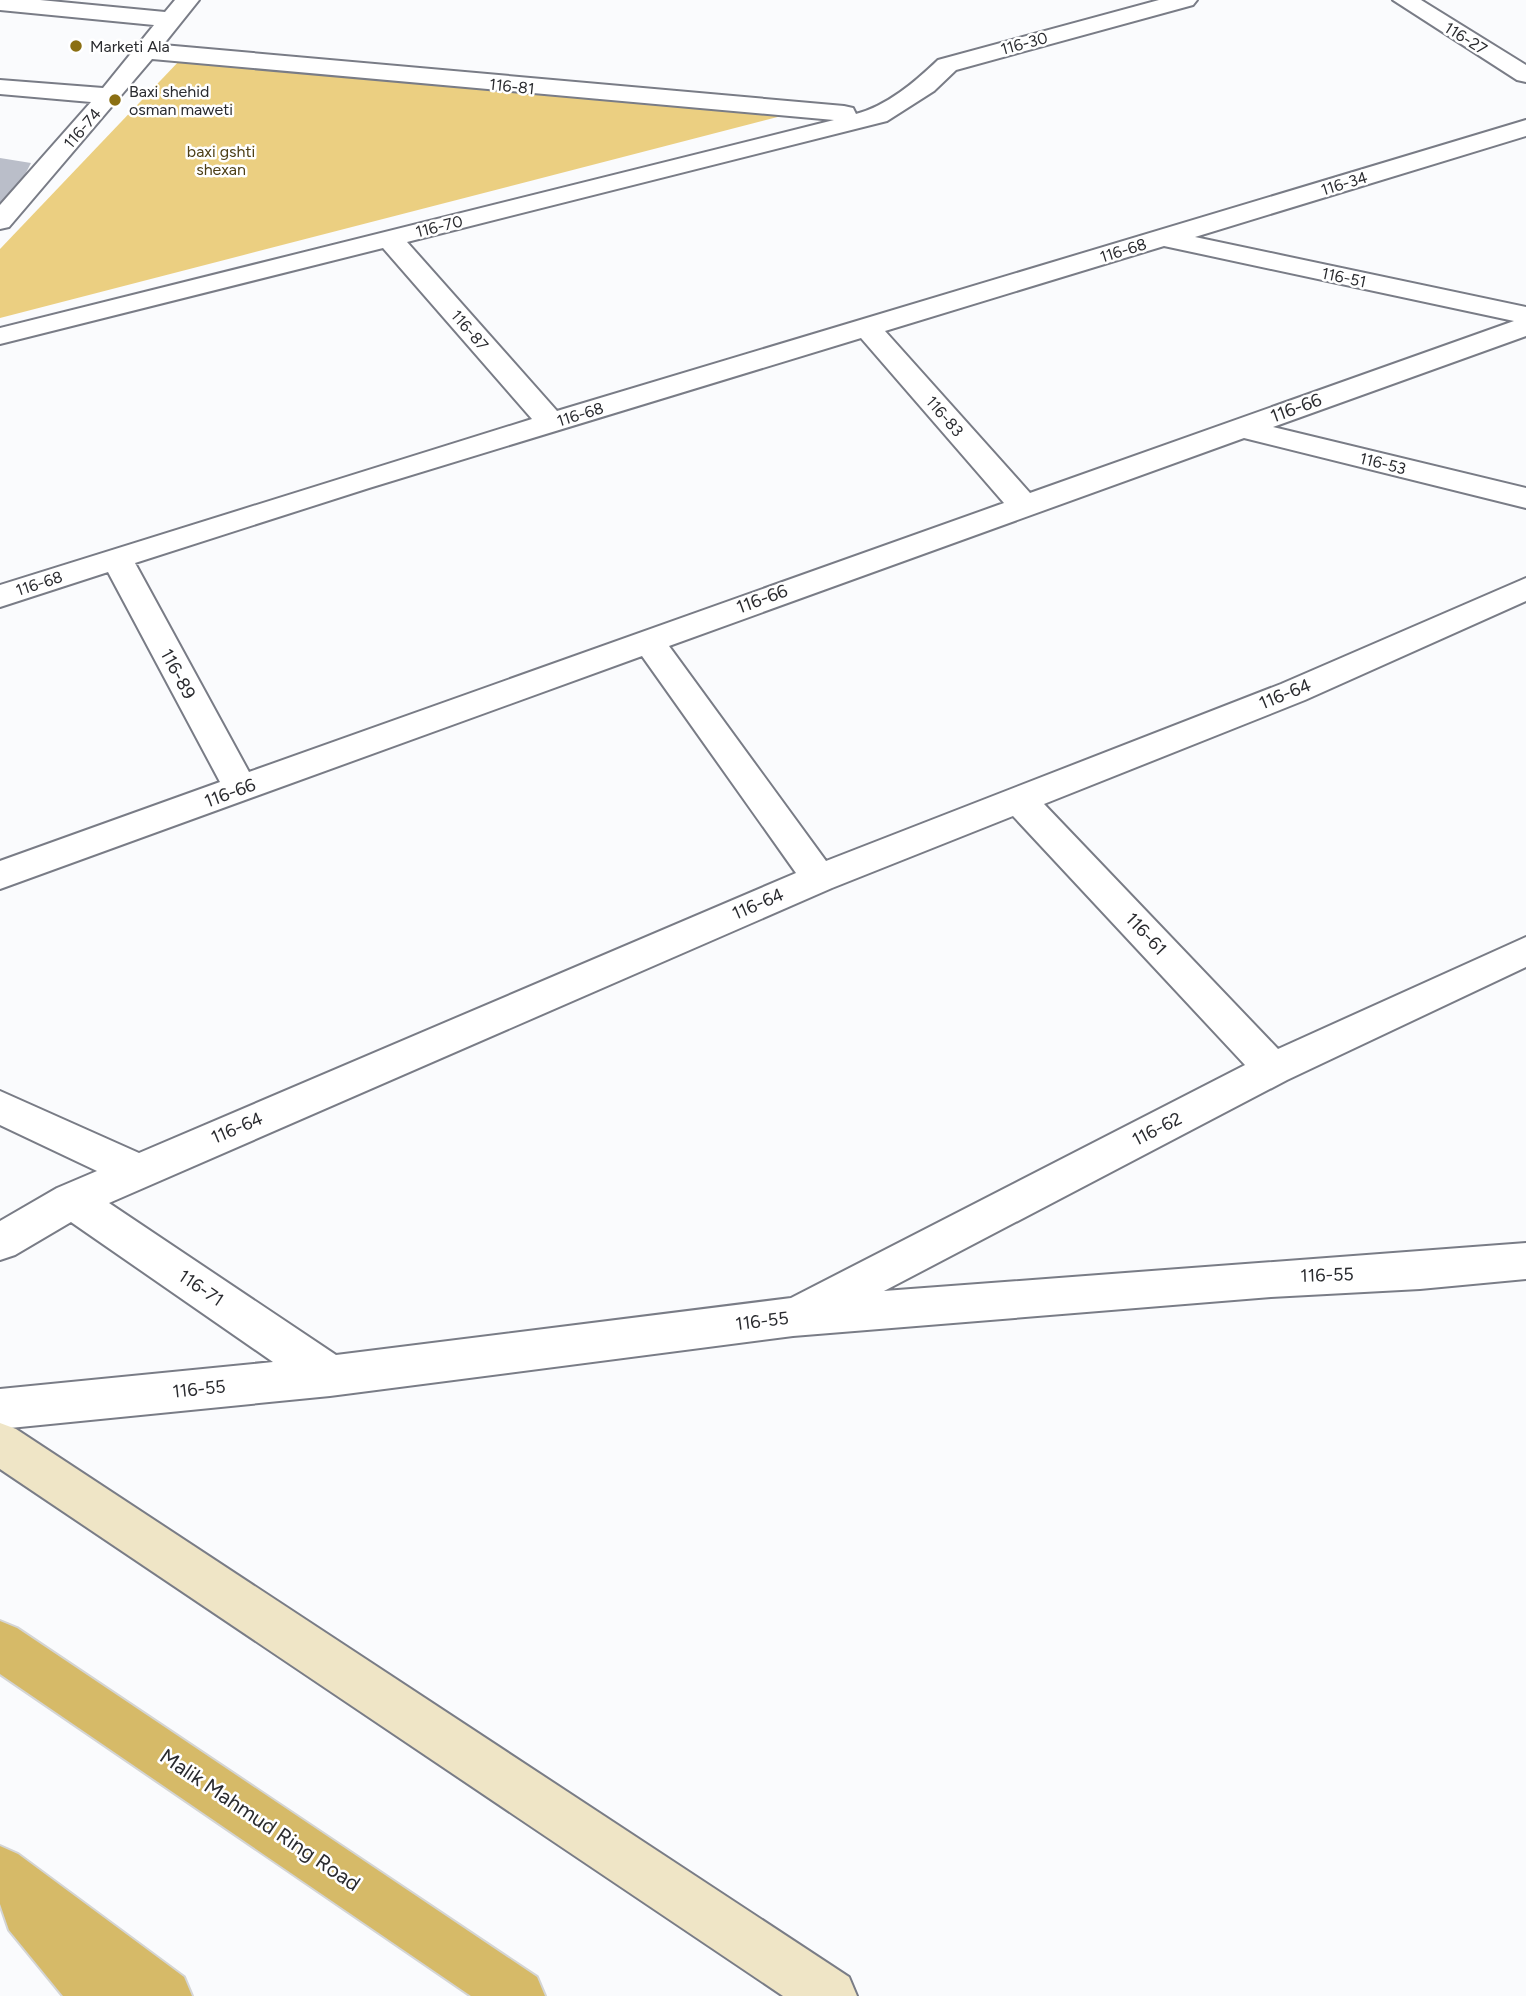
<svg xmlns="http://www.w3.org/2000/svg" width="1526" height="1996" viewBox="0 0 1526 1996" font-family="Figtree,sans-serif">
<rect width="100%" height="100%" fill="#fafbfd"/>
<!-- green -->
<path fill="#ebcf81" d="M 181,59 L 797,112 L 0,318 L 0,249 Z"/>
<!-- building -->
<path fill="#babec9" d="M 0,158 L 31,163 L 4,215 L 0,215 Z"/>
<g fill="none" stroke-linecap="round" stroke-linejoin="round">
<!-- minor casing -->
<g stroke="#797c86" stroke-width="4">
<g id="minor">
<path d="M 0,0 L 40,0 L 165,12 L 175,0 L 199,0 L 163,45 L 844,106 L 853,108 L 856,114 C 887,106 915,82 938,60 L 1159,0 L 1197,0 L 1193,5 L 956,70 L 934,91 L 887,121 L 407,242 L 557,411 L 1526,120 L 1526,136 L 1195,237 L 1526,307 L 1526,336 L 1273,427 L 1526,488 L 1526,508 L 1244,438 L 669,646 L 826,861 L 1281,684 L 1526,578 L 1526,601 L 1305,700 L 1044,804 L 1278,1049 L 1526,937 L 1526,967 L 1287,1080 L 884,1291 L 1526,1243 L 1526,1279 L 1420,1289 L 1271,1297 L 793,1336 L 330,1396 L 0,1429 L 0,1389 L 273,1362 L 71,1222 L 15,1255 L 0,1260 L 0,1221 L 57,1188 L 97,1171 L 0,1125 L 0,1091 L 139,1153 L 796,873 L 642,656 L 0,889 L 0,861 L 220,782 L 108,572 L 0,607 L 0,585 L 532,419 L 383,248 L 0,344 L 0,328 L 834,120 L 152,59 L 9,227 L 0,229 L 0,205 L 91,102 L 0,94 L 0,80 L 103,88 L 154,25 L 0,10 ZM 1164,246 L 1514,321 L 1030,493 L 885,331 ZM 861,338 L 1004,503 L 249,772 L 135,563 L 369,488 ZM 1013,816 L 1245,1065 L 791,1298 L 336,1355 L 109,1203 L 832,888 Z"/>
<path d="M 1393,0 L 1421,0 L 1526,65 L 1526,82 L 1517,80 Z"/>
</g>
</g>
<!-- secondary casing -->
<g stroke="#797c86" stroke-width="4">
<path id="secondary" d="M 0,1423 L 16,1429 L 849,1977 L 857,1996 L 783,1996 L 0,1469 Z"/>
</g>
<!-- trunk casing -->
<g stroke="#d4d5d5" stroke-width="4">
<g id="trunk">
<path d="M 0,1621 L 17,1628 L 537,1977 L 545,1996 L 471,1996 L 0,1674 Z"/>
<path d="M 0,1846 L 18,1854 L 184,1977 L 192,1996 L 63,1996 L 9,1930 L 0,1904 Z"/>
</g>
</g>
<!-- minor -->
<use href="#minor" fill="#fff" fill-rule="evenodd"/>
<!-- secondary -->
<use href="#secondary" fill="#efe5c6" fill-rule="evenodd"/>
<!-- trunk -->
<use href="#trunk" fill="#d6ba68" fill-rule="evenodd"/>
</g>
<!-- markers -->
<g fill="#8b6f12" stroke="#fff" stroke-width="2.5">
<circle cx="76" cy="46" r="7"/>
<circle cx="115" cy="100" r="7"/>
</g>
<g text-anchor="middle" stroke-width="5" stroke-linejoin="round" paint-order="stroke">
<!-- far-street labels -->
<g font-size="16" fill="#2a2b2f" stroke="#fff">
<text transform="translate(1466 38) rotate(32)" y="6">116-27</text>
<text transform="translate(1024 43) rotate(-15)" y="6">116-30</text>
<text transform="translate(512 86) rotate(6)" y="6">116-81</text>
<text transform="translate(82 128) rotate(-49)" y="6">116-74</text>
<text transform="translate(1344 183) rotate(-17)" y="6">116-34</text>
<text transform="translate(439 226) rotate(-14)" y="6">116-70</text>
<text transform="translate(1123 250) rotate(-17)" y="6">116-68</text>
<text transform="translate(1344 277) rotate(12)" y="6">116-51</text>
<text transform="translate(470 330) rotate(49)" y="6">116-87</text>
<text transform="translate(580 414) rotate(-17)" y="6">116-68</text>
<text transform="translate(945 416) rotate(49)" y="6">116-83</text>
<text transform="translate(1383 463) rotate(14)" y="6">116-53</text>
<text transform="translate(39 583) rotate(-18)" y="6">116-68</text>
</g>
<!-- far-poi labels -->
<g font-size="16" fill="#2a2b2f" stroke="#fff" text-anchor="start">
<text x="90" y="52">Marketi Ala</text>
<text x="129" y="97">Baxi shehid<tspan x="129" dy="18">osman maweti</tspan></text>
</g>
<!-- far-park labels -->
<g font-size="16" fill="#4d3f16" stroke="#fff">
<text x="221" y="157">baxi gshti<tspan x="221" dy="18">shexan</tspan></text>
</g>
<!-- street labels -->
<g font-size="18" fill="#2a2b2f" stroke="#fff">
<text transform="translate(1296 408) rotate(-20)" y="6">116-66</text>
<text transform="translate(762 599) rotate(-20)" y="6">116-66</text>
<text transform="translate(178 674) rotate(62)" y="6">116-89</text>
<text transform="translate(1285 694) rotate(-22)" y="6">116-64</text>
<text transform="translate(230 793) rotate(-20)" y="6">116-66</text>
<text transform="translate(758 904) rotate(-23)" y="6">116-64</text>
<text transform="translate(1146 934) rotate(47)" y="6">116-61</text>
<text transform="translate(237 1128) rotate(-23)" y="6">116-64</text>
<text transform="translate(1157 1129) rotate(-27)" y="6">116-62</text>
<text transform="translate(1327 1275) rotate(-2)" y="6">116-55</text>
<text transform="translate(201 1288) rotate(34)" y="6">116-71</text>
<text transform="translate(762 1321) rotate(-7)" y="6">116-55</text>
<text transform="translate(199 1389) rotate(-6)" y="6">116-55</text>
</g>
<!-- near-street labels -->
<g font-size="21" fill="#2a2b2f" stroke="#fff">
<text transform="translate(260 1820) rotate(34)" y="7">Malik Mahmud Ring Road</text>
</g>
</g>
</svg>
